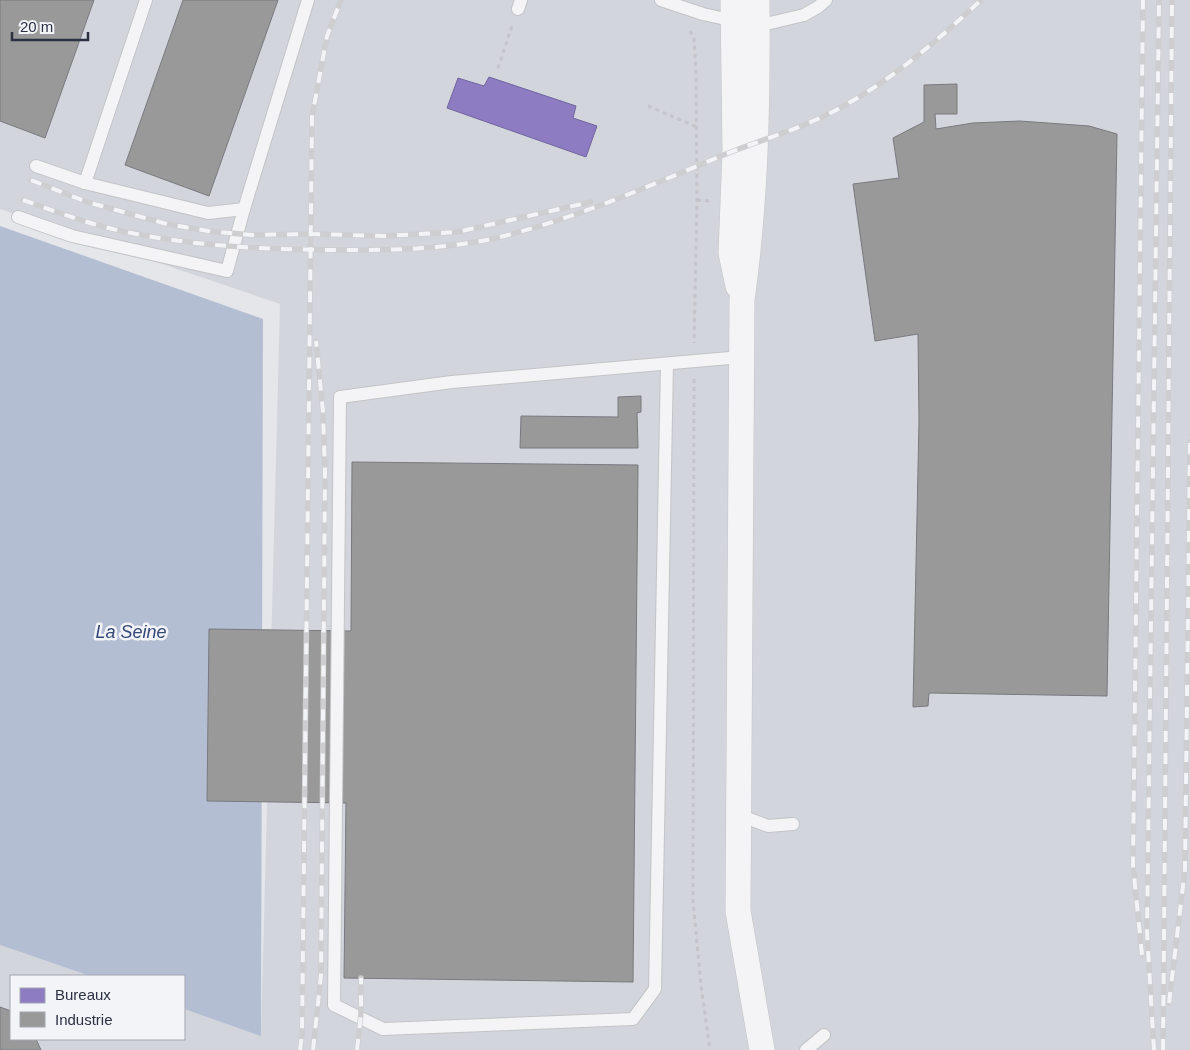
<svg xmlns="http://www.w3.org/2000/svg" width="1190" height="1050" viewBox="0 0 1190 1050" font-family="Arial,sans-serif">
<rect width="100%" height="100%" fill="#e5e6e9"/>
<!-- built -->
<path fill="#d3d5dc" d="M 0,0 L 1190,0 L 1190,1050 L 0,1050 L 0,945 L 90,976 L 11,976 L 11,1039 L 184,1039 L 184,1009 L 261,1035 L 280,304 L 0,209 Z"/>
<!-- water -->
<path fill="#b4bed3" d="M 0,226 L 263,319 L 261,1036 L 184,1009 L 184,976 L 90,976 L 0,945 Z"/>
<!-- offices -->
<path fill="#8e7cc3" stroke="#70659d" d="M 489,77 L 576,106 L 573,118 L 597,126 L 586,157 L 447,108 L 458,78 L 484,86 Z"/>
<!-- industry -->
<g fill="#999" stroke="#787a7f">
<path d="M 0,0 L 94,0 L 45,138 L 0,121 Z"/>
<path d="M 183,0 L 278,0 L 209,196 L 125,165 Z"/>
<path d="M 957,84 L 957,114 L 935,114 L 936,129 L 973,123 L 1020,121 L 1089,126 L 1117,134 L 1107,696 L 929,693 L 928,706 L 913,707 L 919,421 L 918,334 L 875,341 L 853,184 L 899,178 L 893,138 L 924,122 L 924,85 Z"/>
<path d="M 641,396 L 641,412 L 637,413 L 638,448 L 520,448 L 521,416 L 618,417 L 618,397 Z"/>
<path d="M 352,462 L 638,465 L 633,982 L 344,978 L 346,803 L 207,801 L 209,629 L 351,631 Z"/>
<path d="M 0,1007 L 11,1011 L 11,1039 L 36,1039 L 41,1050 L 0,1050 Z"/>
</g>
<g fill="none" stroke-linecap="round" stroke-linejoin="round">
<!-- service casing -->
<g stroke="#c3c4c7" stroke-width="14">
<g id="service">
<path d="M 661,0 L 703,14 L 757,26 L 804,15 L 818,7 L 826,0"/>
<path d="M 518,9 L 521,0"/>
<path d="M 36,166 L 85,183 L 208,213 L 244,209"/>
<path d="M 85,183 L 146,0"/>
<path d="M 18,217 L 72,236 L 227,271 L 244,209 L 308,0"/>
<path d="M 667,364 L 655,989 L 633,1019 L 383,1029 L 334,1005 L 340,397 L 452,382 L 741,357"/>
<path d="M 739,815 L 768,826 L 793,824"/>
<path d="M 806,1050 L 824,1035"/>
</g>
</g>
<!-- minor casing -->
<g stroke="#c3c4c7" stroke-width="26">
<g id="minor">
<path d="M 733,0 L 735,151 L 731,253 L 738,286"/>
<path d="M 757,0 C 758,100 756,201 742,300 L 738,911 L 762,1050"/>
</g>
</g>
<!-- path -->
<g stroke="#c4c4c9" stroke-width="3" stroke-dasharray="4 4" stroke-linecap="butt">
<path d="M 690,31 L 694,38 L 696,73 L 697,200 L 694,343"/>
<path d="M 498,68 L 512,26"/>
<path d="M 648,106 L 697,127"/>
<path d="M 697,200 L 709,201"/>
<path d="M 694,379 L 693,901 L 701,985 L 710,1050"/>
</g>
<!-- service -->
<use href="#service" stroke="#f4f4f6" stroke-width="12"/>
<!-- minor -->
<use href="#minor" stroke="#f4f4f6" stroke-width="25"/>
<!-- rail casing -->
<g stroke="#ceced1" stroke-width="5.5">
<g id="rail">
<path d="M 31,180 L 87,202 L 167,224 L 208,231 L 252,235 L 311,234 L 385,236 L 457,232 L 591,202"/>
<path d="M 23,200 C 57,212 91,225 126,232 C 199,247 273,250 347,250 C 397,250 447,249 496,238 C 571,220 642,189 714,159 C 748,144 785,134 820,118 C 880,90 933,45 981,0"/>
<path d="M 1142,955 L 1133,865 L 1143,0"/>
<path d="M 1169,1003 L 1185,869 L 1190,442"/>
<path d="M 300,1050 L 302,1035 L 312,117 L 327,36 L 341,0"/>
<path d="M 313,1050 L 321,975 L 325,472 L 323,412 L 316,341"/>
<path d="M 357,1050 L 361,1013 L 361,978"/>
<path d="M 1154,1050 L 1147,932 L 1159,0"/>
<path d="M 1163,1050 L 1172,0"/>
</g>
</g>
<!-- rail -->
<use href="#rail" stroke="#f3f4f8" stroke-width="4" stroke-dasharray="11" stroke-linecap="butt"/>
</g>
<g text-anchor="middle" stroke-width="5" stroke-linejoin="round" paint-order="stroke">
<!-- water labels -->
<g font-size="18" font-style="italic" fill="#354877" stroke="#f3f4f8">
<text x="131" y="638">La Seine</text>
</g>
</g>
<!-- legend -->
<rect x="10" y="975" width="175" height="65" fill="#f3f4f8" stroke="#a3a6b0"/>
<rect x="20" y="988" width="25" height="15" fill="#8e7cc3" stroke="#a3a6b0"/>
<text x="55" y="1000" font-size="15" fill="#2b3043">Bureaux</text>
<rect x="20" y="1012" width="25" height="15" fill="#999999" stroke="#a3a6b0"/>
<text x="55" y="1025" font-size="15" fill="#2b3043">Industrie</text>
<!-- scale -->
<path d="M12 32v8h76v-8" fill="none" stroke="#2b3043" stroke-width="2.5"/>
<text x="20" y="32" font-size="15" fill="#2b3043" stroke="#f3f4f8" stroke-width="4" paint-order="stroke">20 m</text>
</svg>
